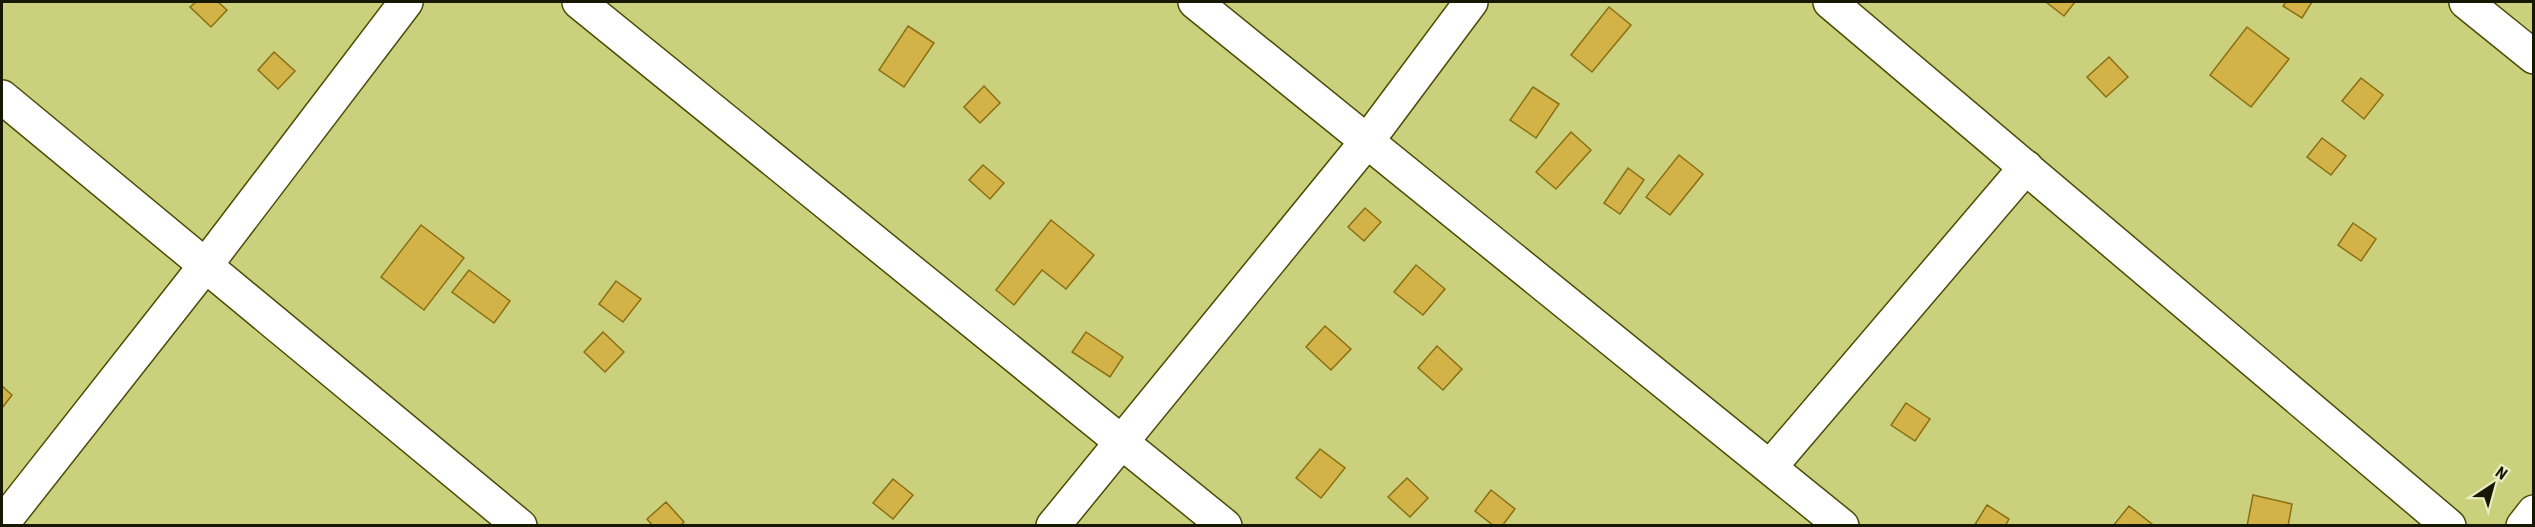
<svg xmlns="http://www.w3.org/2000/svg" width="2535" height="527" viewBox="0 0 2535 527" font-family="'Roboto Condensed',sans-serif">
<rect width="100%" height="100%" fill="#cad07c"/>
<!-- building -->
<g fill="#d3b247" stroke="#897013" stroke-width="1.5">
<path d="M 196,2 L 218,2 L 227,10 L 211,27 L 190,7 Z"/>
<path d="M 2046,2 L 2075,2 L 2064,16 Z"/>
<path d="M 2286,2 L 2312,2 L 2302,18 L 2283,6 Z"/>
<path d="M 1609,7 L 1631,25 L 1592,72 L 1571,55 Z"/>
<path d="M 908,26 L 934,43 L 904,87 L 879,70 Z"/>
<path d="M 2247,27 L 2289,59 L 2251,107 L 2210,75 Z"/>
<path d="M 274,52 L 295,71 L 278,89 L 258,70 Z"/>
<path d="M 2109,57 L 2128,77 L 2106,97 L 2087,77 Z"/>
<path d="M 2361,78 L 2383,95 L 2364,119 L 2342,101 Z"/>
<path d="M 984,86 L 1000,103 L 980,123 L 964,107 Z"/>
<path d="M 1533,87 L 1559,104 L 1536,138 L 1510,120 Z"/>
<path d="M 1571,132 L 1591,150 L 1556,189 L 1536,172 Z"/>
<path d="M 2322,138 L 2346,156 L 2331,175 L 2307,157 Z"/>
<path d="M 1679,155 L 1703,174 L 1670,215 L 1646,197 Z"/>
<path d="M 983,165 L 1004,183 L 990,199 L 969,180 Z"/>
<path d="M 1628,168 L 1644,180 L 1620,214 L 1604,203 Z"/>
<path d="M 1365,208 L 1381,222 L 1364,241 L 1348,227 Z"/>
<path d="M 1051,220 L 1094,255 L 1066,289 L 1042,270 L 1014,305 L 996,290 Z"/>
<path d="M 2353,223 L 2376,239 L 2361,261 L 2338,245 Z"/>
<path d="M 421,225 L 464,258 L 424,310 L 381,277 Z"/>
<path d="M 1416,265 L 1445,289 L 1423,315 L 1394,292 Z"/>
<path d="M 469,270 L 510,301 L 494,323 L 452,292 Z"/>
<path d="M 616,281 L 641,299 L 623,322 L 599,304 Z"/>
<path d="M 1325,326 L 1351,349 L 1331,370 L 1306,347 Z"/>
<path d="M 603,332 L 624,352 L 605,372 L 584,352 Z"/>
<path d="M 1086,332 L 1123,357 L 1110,377 L 1072,352 Z"/>
<path d="M 1437,346 L 1462,369 L 1443,390 L 1418,368 Z"/>
<path d="M 2,386 L 12,395 L 2,408 Z"/>
<path d="M 1906,403 L 1930,419 L 1915,441 L 1891,425 Z"/>
<path d="M 1320,449 L 1345,468 L 1321,498 L 1296,478 Z"/>
<path d="M 1407,478 L 1428,498 L 1410,517 L 1388,497 Z"/>
<path d="M 893,479 L 913,495 L 893,519 L 873,503 Z"/>
<path d="M 1491,490 L 1515,509 L 1502,526 L 1494,526 L 1475,511 Z"/>
<path d="M 2253,495 L 2292,504 L 2288,526 L 2247,526 Z"/>
<path d="M 666,502 L 684,522 L 680,526 L 653,526 L 647,519 Z"/>
<path d="M 1987,505 L 2009,519 L 2005,526 L 1974,526 Z"/>
<path d="M 2129,506 L 2152,524 L 2151,526 L 2113,526 Z"/>
</g>
<g fill="none" stroke-linecap="round" stroke-linejoin="round">
<!-- minor casing -->
<g stroke="#4a4c06" stroke-width="36">
<g id="minor">
<path d="M 579,2 L 1225,526"/>
<path d="M 1195,2 L 1842,526"/>
<path d="M 1830,2 L 2449,526"/>
<path d="M 2466,2 L 2534,57"/>
<path d="M 2,97 L 520,526"/>
<path d="M 1770,467 L 2026,167"/>
<path d="M 2,524 L 205,266 L 406,2"/>
<path d="M 1053,526 L 1368,140 L 1471,2"/>
<path d="M 2523,526 L 2534,512"/>
</g>
</g>
<!-- minor -->
<use href="#minor" stroke="#fff" stroke-width="33"/>
</g>
<!-- border -->
<rect width="2535" height="527" fill="none" stroke="#171801" stroke-width="6"/>
<!-- north arrow -->
<g transform="translate(2493 485) rotate(36)" stroke="#e9edc5" stroke-width="4.5" paint-order="stroke">
<path d="M0-4.5L10 22L0 15L-10 22Z" fill="#171801"/>
<text y="-9" font-size="16" font-weight="bold" text-anchor="middle" fill="#171801">N</text>
</g>
</svg>
